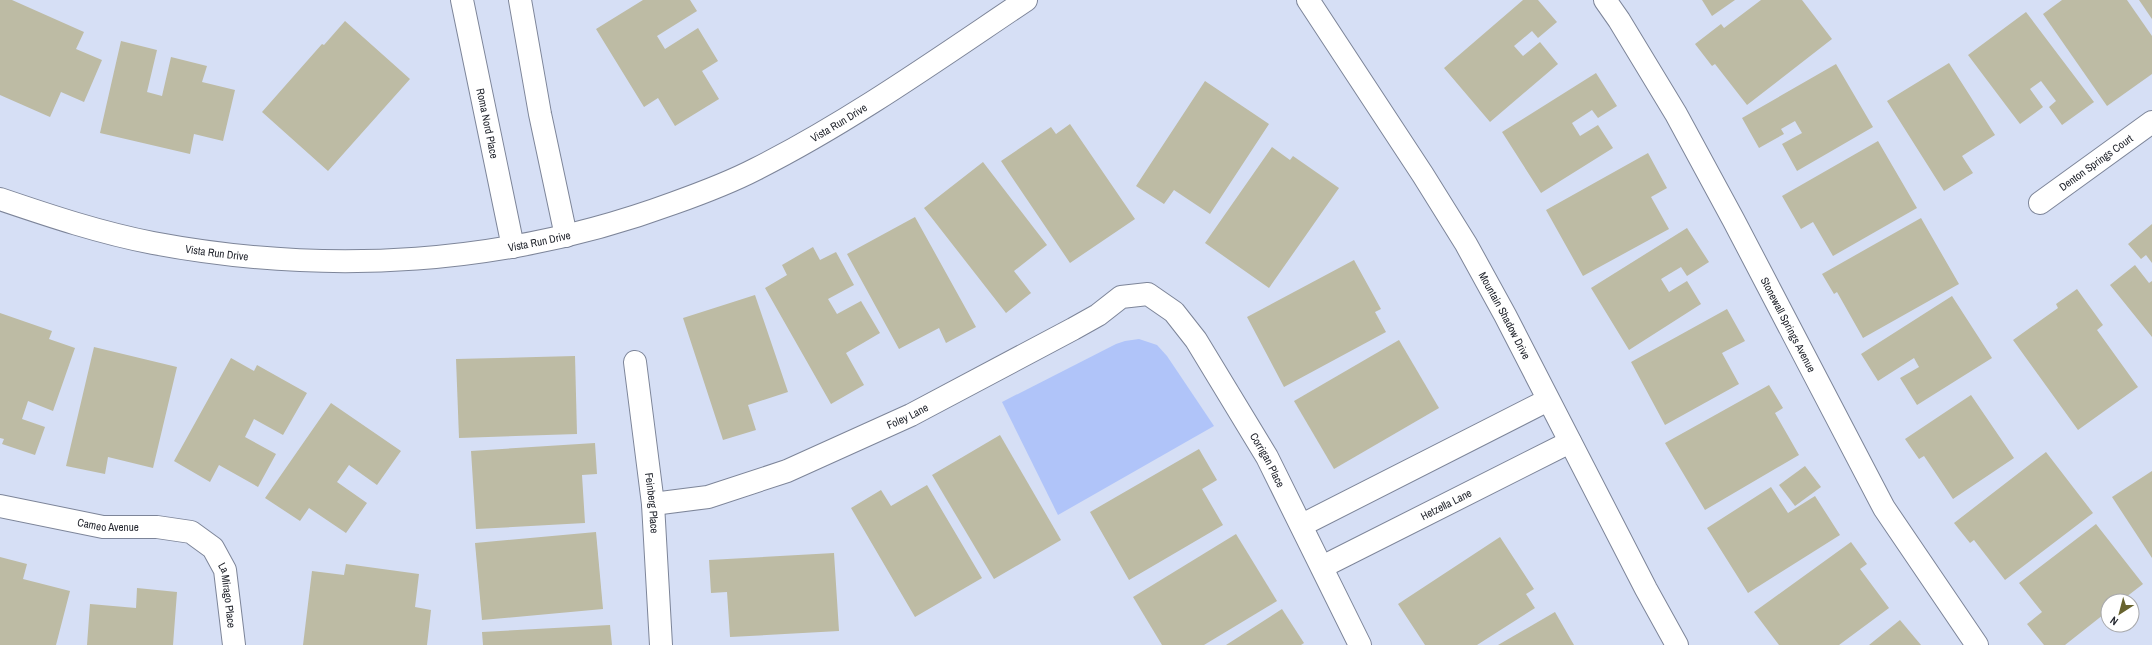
<svg xmlns="http://www.w3.org/2000/svg" width="2152" height="645" viewBox="0 0 2152 645" font-family="'Archivo Narrow',sans-serif">
<rect width="100%" height="100%" fill="#d6dff5"/>
<!-- green -->
<path fill="#b0c4f9" d="M 1139,339 L 1157,345 L 1167,356 L 1214,426 L 1058,515 L 1002,402 L 1116,344 L 1125,341 Z"/>
<!-- building -->
<g fill="#bdbba4">
<path d="M 0,0 L 12,0 L 84,32 L 76,49 L 102,60 L 84,102 L 61,92 L 50,117 L 0,95 Z"/>
<path d="M 643,0 L 690,0 L 697,11 L 657,36 L 665,49 L 698,28 L 718,61 L 702,71 L 719,99 L 675,126 L 658,98 L 644,107 L 596,29 Z"/>
<path d="M 1523,0 L 1538,0 L 1557,22 L 1538,38 L 1532,31 L 1514,46 L 1523,56 L 1540,42 L 1558,64 L 1490,122 L 1444,68 Z"/>
<path d="M 1702,0 L 1735,0 L 1712,16 Z"/>
<path d="M 1761,0 L 1802,0 L 1832,39 L 1747,105 L 1715,64 L 1712,66 L 1695,44 L 1721,24 L 1724,28 Z"/>
<path d="M 2062,0 L 2127,0 L 2152,36 L 2152,74 L 2107,106 L 2043,14 Z"/>
<path d="M 2139,0 L 2152,0 L 2152,19 Z"/>
<path d="M 2026,12 L 2094,102 L 2062,125 L 2049,107 L 2056,101 L 2041,81 L 2030,89 L 2043,107 L 2020,124 L 1968,55 Z"/>
<path d="M 345,21 L 410,79 L 328,171 L 262,112 L 322,44 L 324,45 Z"/>
<path d="M 121,41 L 157,50 L 147,92 L 162,96 L 171,57 L 207,66 L 202,82 L 235,90 L 223,141 L 194,134 L 190,154 L 100,133 Z"/>
<path d="M 1949,63 L 1995,135 L 1962,156 L 1973,173 L 1944,191 L 1887,101 Z"/>
<path d="M 1836,64 L 1873,127 L 1797,171 L 1782,144 L 1802,133 L 1795,121 L 1781,129 L 1784,134 L 1759,148 L 1742,118 Z"/>
<path d="M 1596,73 L 1617,106 L 1598,118 L 1592,110 L 1572,123 L 1580,136 L 1598,125 L 1613,148 L 1541,193 L 1502,132 Z"/>
<path d="M 1205,81 L 1269,124 L 1210,214 L 1174,190 L 1164,204 L 1136,186 Z"/>
<path d="M 1070,124 L 1135,219 L 1070,263 L 1001,161 L 1051,127 L 1056,134 Z"/>
<path d="M 1878,141 L 1917,208 L 1833,256 L 1813,222 L 1801,229 L 1782,196 Z"/>
<path d="M 1272,147 L 1290,160 L 1293,156 L 1339,188 L 1269,288 L 1205,243 Z"/>
<path d="M 1648,153 L 1667,188 L 1651,197 L 1669,229 L 1583,276 L 1546,210 Z"/>
<path d="M 983,162 L 1047,245 L 1014,271 L 1031,293 L 1006,313 L 924,208 Z"/>
<path d="M 915,217 L 976,327 L 946,343 L 939,328 L 899,349 L 847,254 Z"/>
<path d="M 1921,218 L 1959,284 L 1863,338 L 1837,292 L 1834,294 L 1822,274 Z"/>
<path d="M 2152,224 L 2152,263 L 2146,255 L 2141,259 L 2128,244 Z"/>
<path d="M 1687,228 L 1709,262 L 1687,276 L 1681,267 L 1661,279 L 1669,292 L 1687,281 L 1701,304 L 1629,350 L 1591,288 Z"/>
<path d="M 813,247 L 820,260 L 836,252 L 854,285 L 828,299 L 837,314 L 861,301 L 880,333 L 846,353 L 864,385 L 831,404 L 765,288 L 787,275 L 782,265 Z"/>
<path d="M 1354,260 L 1381,309 L 1375,312 L 1386,332 L 1284,387 L 1247,317 Z"/>
<path d="M 2135,265 L 2149,283 L 2152,281 L 2152,337 L 2110,285 Z"/>
<path d="M 2077,289 L 2103,325 L 2097,330 L 2138,387 L 2078,430 L 2013,340 L 2058,308 L 2056,304 Z"/>
<path d="M 755,295 L 788,392 L 748,405 L 756,430 L 723,440 L 683,318 Z"/>
<path d="M 1952,296 L 1992,358 L 1917,405 L 1900,378 L 1919,367 L 1914,358 L 1878,381 L 1861,354 Z"/>
<path d="M 1727,309 L 1745,341 L 1722,353 L 1739,384 L 1665,425 L 1631,362 Z"/>
<path d="M 0,313 L 52,331 L 49,339 L 75,348 L 53,411 L 28,401 L 22,419 L 45,427 L 35,455 L 2,444 L 4,439 L 0,438 Z"/>
<path d="M 1399,340 L 1439,408 L 1334,469 L 1294,401 Z"/>
<path d="M 94,347 L 177,367 L 153,468 L 108,457 L 105,474 L 66,466 Z"/>
<path d="M 575,356 L 577,434 L 459,438 L 456,359 Z"/>
<path d="M 231,358 L 254,371 L 257,365 L 307,393 L 283,435 L 254,419 L 245,437 L 276,454 L 258,487 L 219,465 L 210,482 L 174,461 Z"/>
<path d="M 1769,385 L 1783,408 L 1775,413 L 1799,455 L 1705,510 L 1665,443 Z"/>
<path d="M 1971,395 L 2014,458 L 1953,499 L 1924,456 L 1919,459 L 1905,439 Z"/>
<path d="M 331,403 L 401,451 L 377,485 L 349,465 L 337,482 L 367,503 L 346,533 L 309,508 L 300,521 L 265,498 Z"/>
<path d="M 1000,435 L 1061,540 L 994,579 L 932,475 Z"/>
<path d="M 595,443 L 597,474 L 582,475 L 585,523 L 476,529 L 471,451 Z"/>
<path d="M 1199,449 L 1217,480 L 1202,489 L 1223,525 L 1129,580 L 1090,512 Z"/>
<path d="M 2046,452 L 2093,513 L 2005,580 L 1974,540 L 1970,543 L 1954,523 Z"/>
<path d="M 1805,466 L 1821,487 L 1795,506 L 1779,485 Z"/>
<path d="M 2152,471 L 2152,558 L 2112,497 Z"/>
<path d="M 927,485 L 982,578 L 915,617 L 851,508 L 881,490 L 891,506 Z"/>
<path d="M 1771,487 L 1788,513 L 1815,496 L 1840,535 L 1748,593 L 1707,528 Z"/>
<path d="M 2096,524 L 2143,584 L 2121,601 L 2108,601 L 2108,611 L 2065,645 L 2044,645 L 2027,624 L 2042,612 L 2019,583 Z"/>
<path d="M 596,532 L 603,609 L 482,620 L 475,543 Z"/>
<path d="M 1236,534 L 1277,601 L 1204,645 L 1162,645 L 1133,597 Z"/>
<path d="M 1500,537 L 1534,589 L 1526,594 L 1535,608 L 1477,645 L 1425,645 L 1398,604 Z"/>
<path d="M 1851,542 L 1867,564 L 1860,569 L 1889,608 L 1839,645 L 1779,645 L 1754,612 Z"/>
<path d="M 834,553 L 839,631 L 730,637 L 727,592 L 711,593 L 709,560 Z"/>
<path d="M 0,557 L 27,564 L 23,579 L 70,591 L 56,645 L 0,645 Z"/>
<path d="M 346,564 L 419,574 L 415,607 L 431,610 L 427,645 L 303,645 L 312,571 L 344,575 Z"/>
<path d="M 137,588 L 177,592 L 173,645 L 87,645 L 90,604 L 136,608 Z"/>
<path d="M 1282,609 L 1304,643 L 1301,645 L 1226,645 Z"/>
<path d="M 1555,612 L 1574,645 L 1498,645 Z"/>
<path d="M 1900,620 L 1921,645 L 1869,645 Z"/>
<path d="M 610,625 L 612,645 L 483,645 L 482,632 Z"/>
</g>
<g fill="none" stroke-linecap="round" stroke-linejoin="round">
<!-- street casing -->
<g stroke="#7d8599" stroke-width="24">
<g id="street">
<path id="s1" d="M 462,0 L 513,247"/>
<path d="M 520,0 L 540,114 L 566,236"/>
<path id="s2" d="M 1605,0 L 1619,20 L 1676,114 L 1734,221 L 1884,508 L 1977,645"/>
<path id="s3" d="M 2040,203 L 2152,122"/>
<path id="s4" d="M 635,362 L 653,504 L 661,645"/>
<path id="s5" d="M 653,504 L 708,497 L 787,471 L 911,415 L 1073,329 L 1098,315 L 1121,297 L 1148,294 L 1174,312 L 1196,340 L 1267,457 L 1360,645"/>
<path id="s6" d="M 0,506 L 103,527 L 157,527 L 191,532 L 213,548 L 225,570 L 234,645"/>
<path d="M 1302,525 L 1548,400"/>
<path id="s7" d="M 1322,567 L 1570,442"/>
</g>
</g>
<!-- secondary casing -->
<g stroke="#7d8599" stroke-width="24">
<g id="secondary">
<path id="s8" d="M 1308,0 L 1423,175 L 1466,244 L 1505,315 L 1646,589 L 1677,645"/>
<path id="s9" d="M 0,199 C 50,216 101,233 153,243 C 329,276 506,265 674,203 C 702,193 729,183 756,169 C 851,121 938,59 1026,0"/>
</g>
</g>
<!-- street -->
<use href="#street" stroke="#fff" stroke-width="22"/>
<!-- secondary -->
<use href="#secondary" stroke="#fff" stroke-width="22"/>
</g>
<g text-anchor="middle" stroke-width="3" stroke-linejoin="round" paint-order="stroke">
<!-- street labels -->
<g font-size="11" fill="#23262e" stroke="#fff">
<text dy="4" stroke="none"><textPath href="#s9" startOffset="872">Vista Run Drive</textPath></text>
<text dy="4" stroke="none"><textPath href="#s1" startOffset="126">Roma Nord Place</textPath></text>
<text dy="4" stroke="none"><textPath href="#s3" startOffset="69">Denton Springs Court</textPath></text>
<text dy="4" stroke="none"><textPath href="#s9" startOffset="548">Vista Run Drive</textPath></text>
<text dy="4" stroke="none"><textPath href="#s9" startOffset="224">Vista Run Drive</textPath></text>
<text dy="4" stroke="none"><textPath href="#s8" startOffset="372">Mountain Shadow Drive</textPath></text>
<text dy="4" stroke="none"><textPath href="#s2" startOffset="373">Stonewall Springs Avenue</textPath></text>
<text dy="4" stroke="none"><textPath href="#s5" startOffset="271">Foley Lane</textPath></text>
<text dy="4" stroke="none"><textPath href="#s5" startOffset="750">Corrigan Place</textPath></text>
<text dy="4" stroke="none"><textPath href="#s4" startOffset="142">Feinberg Place</textPath></text>
<text dy="4" stroke="none"><textPath href="#s7" startOffset="139">Hetzella Lane</textPath></text>
<text dy="4" stroke="none"><textPath href="#s6" startOffset="110">Cameo Avenue</textPath></text>
<text dy="4" stroke="none"><textPath href="#s6" startOffset="271">La Mirago Place</textPath></text>
</g>
</g>
<!-- north arrow -->
<g transform="translate(2120 613) rotate(216)"><circle r="19" fill="#ffffff" stroke="#a7a8ab"/>
<path d="M0-3L7 15L0 10L-7 15Z" fill="#68632f"/>
<text y="-6" font-size="11" font-weight="bold" text-anchor="middle" fill="#23262e">N</text>
</g>
</svg>
